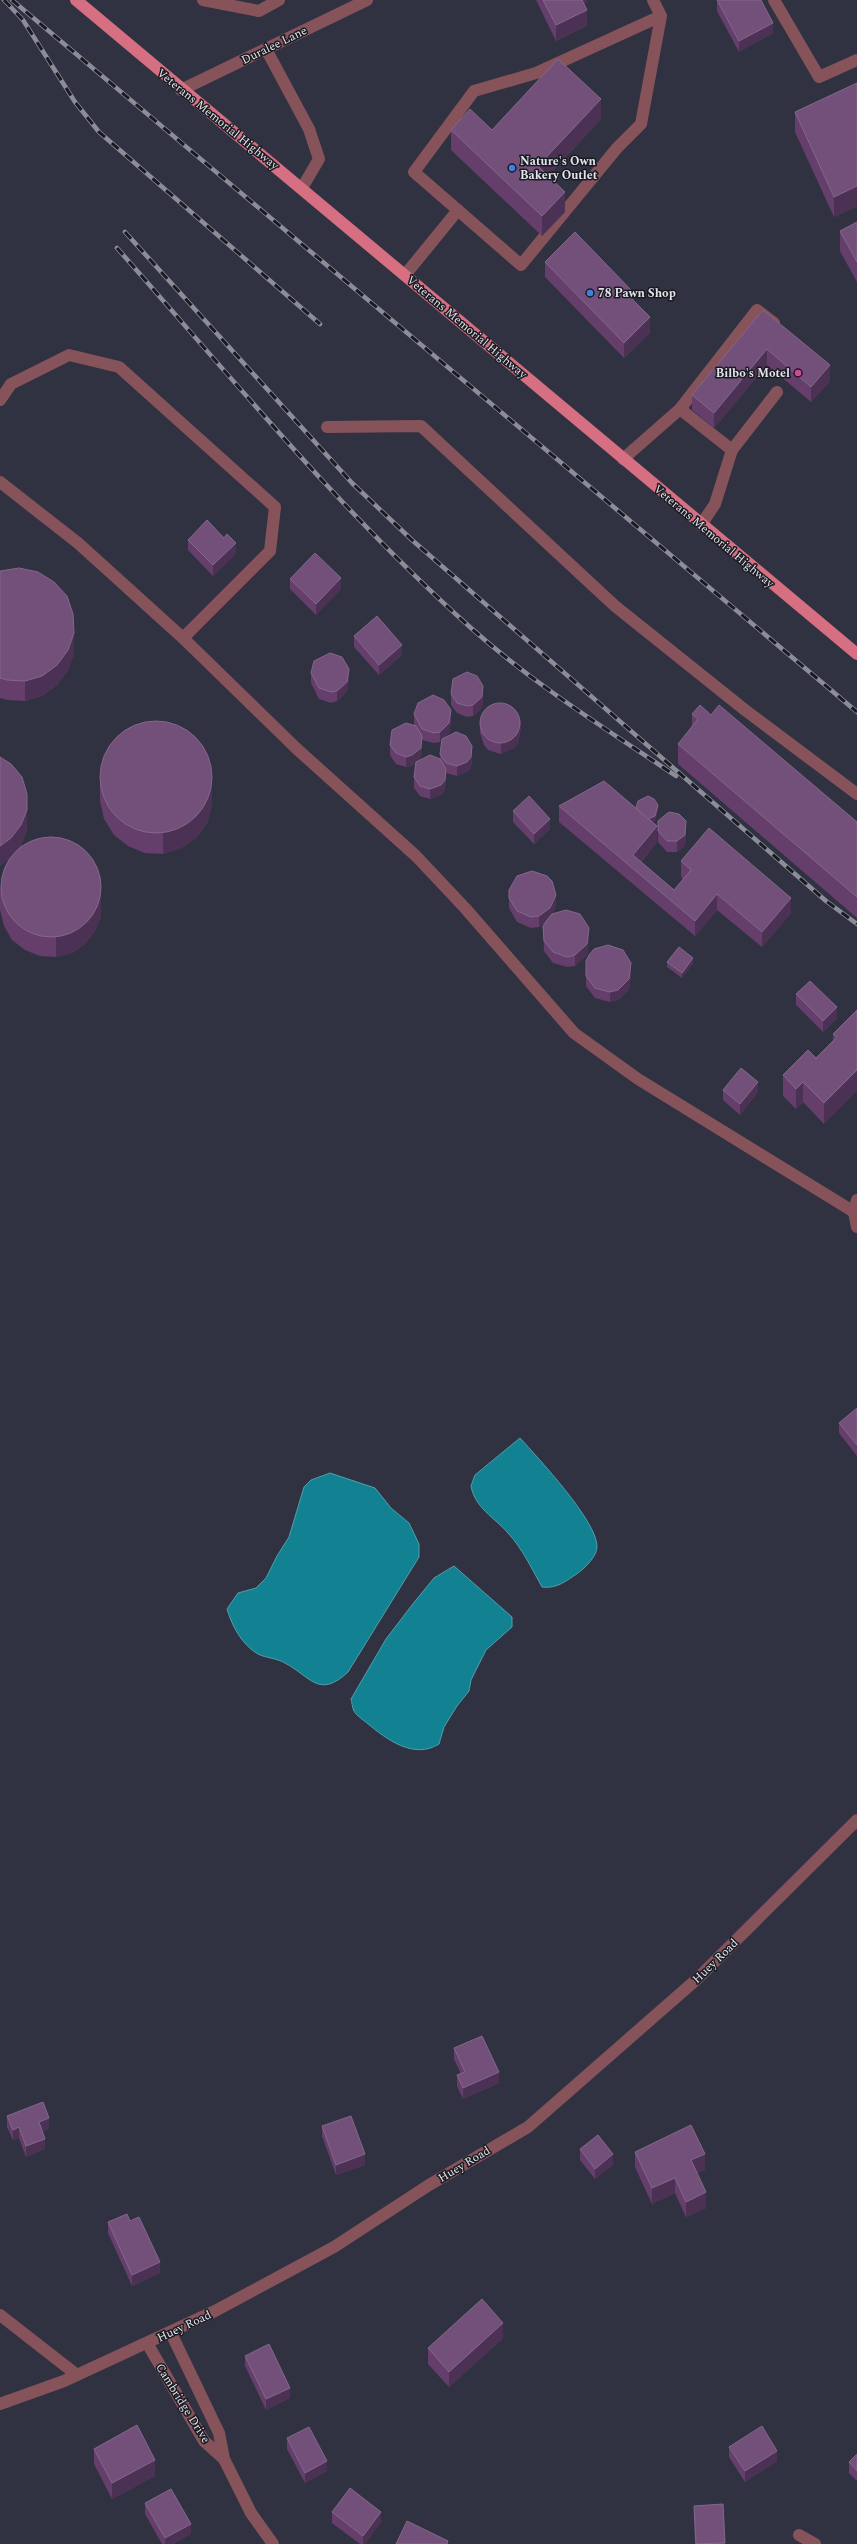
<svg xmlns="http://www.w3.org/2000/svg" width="857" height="2544" viewBox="0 0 857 2544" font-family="Spectral,serif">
<rect width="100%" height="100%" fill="#313241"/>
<!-- water -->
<g fill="#128191" stroke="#509ead">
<path d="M 520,1438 C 538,1458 598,1522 597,1547 C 597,1556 585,1568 578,1573 C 566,1581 557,1589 542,1587 C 532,1569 522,1548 508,1533 C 494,1517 475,1508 471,1486 L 475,1475 Z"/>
<path d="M 330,1473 L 375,1488 L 391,1508 L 409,1523 L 419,1544 L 419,1557 L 348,1672 C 319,1699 311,1677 285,1663 C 276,1658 266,1658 258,1654 C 242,1645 232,1626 227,1609 L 238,1593 L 256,1588 L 266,1578 L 277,1556 L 289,1537 L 304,1487 L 311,1480 Z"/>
<path d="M 454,1566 L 512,1617 L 512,1627 L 486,1650 L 471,1680 L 469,1691 L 457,1706 L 444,1727 L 439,1744 C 414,1760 386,1739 367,1723 C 363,1720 356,1715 354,1711 C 352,1707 352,1702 351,1699 L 386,1639 L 412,1605 L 434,1578 Z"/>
</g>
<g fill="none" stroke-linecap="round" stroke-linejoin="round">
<!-- minor -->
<g stroke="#86535b" stroke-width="12">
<path d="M 203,0 L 259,11 L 279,0"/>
<path d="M 653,0 L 661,16 L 641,124 L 617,148 L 521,265 L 414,172 L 474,91 L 536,73 L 661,16"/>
<path d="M 774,0 L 819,77 L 857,60"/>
<path d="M 266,49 L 309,129 L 319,159 L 302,188"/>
<path d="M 181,90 L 367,0"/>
<path d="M 405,275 L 458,210"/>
<path d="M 0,400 L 11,384 L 69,355 L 119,367 L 275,507 L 270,551 L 183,638"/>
<path d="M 680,409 L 732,450"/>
<path d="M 327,427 L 421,426 L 615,606 L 745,710 L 857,794"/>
<path d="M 623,459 L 680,409 L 757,310 L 774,323"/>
<path d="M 0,482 L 78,543 L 183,638 L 297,749 L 416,856 L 465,908 L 574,1033 L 638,1079 L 854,1212"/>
<path d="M 701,525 L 715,504 L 732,450 L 777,392"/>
<path d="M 857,1200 L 854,1212 L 857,1227"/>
<path d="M 0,2315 L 77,2375"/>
<path d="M 171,2333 L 219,2433 L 224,2459 L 251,2513 L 273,2544"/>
<path d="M 147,2343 L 204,2441 L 224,2459"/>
<path d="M 0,2404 L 64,2381 L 215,2311 L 334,2247 L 429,2185 L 528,2127 L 697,1979 L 857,1820"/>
<path d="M 799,2535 L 815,2544"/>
</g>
<!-- major -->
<path stroke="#d66f81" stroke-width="12" d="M 76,0 L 857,654"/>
<!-- rail casing -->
<g stroke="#8c8d9a" stroke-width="4.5">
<g id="rail">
<path d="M 4,0 L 23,20 L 75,102 L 99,132 L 320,324"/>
<path d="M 12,0 L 857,712"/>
<path d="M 125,232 L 352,483 L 412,540 L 826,901 L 857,924"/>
<path d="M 117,248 C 232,378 342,513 471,628 C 535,685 606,729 676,776"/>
</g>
</g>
<!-- rail -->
<use href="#rail" stroke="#1a1a21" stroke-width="3" stroke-dasharray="9" stroke-linecap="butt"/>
</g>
<!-- wall -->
<g fill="#653e6b" fill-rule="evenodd">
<path d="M 536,0 L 587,0 L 587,2 L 584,4 L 587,26 L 556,41 Z"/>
<path d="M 717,0 L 773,33 L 739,52 L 717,11 Z"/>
<path d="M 857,83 L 857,206 L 834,217 L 795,132 L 795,112 Z"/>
<path d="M 601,119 L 548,176 L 565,212 L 542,236 L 451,150 L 451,130 L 492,130 Z"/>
<path d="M 857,222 L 857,282 L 840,251 L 840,231 Z"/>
<path d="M 545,262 L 634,302 L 650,333 L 624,358 L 545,277 Z"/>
<path d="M 763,310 L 830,381 L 811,402 L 767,365 L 714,428 L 692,410 L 692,395 Z"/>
<path d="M 188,540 L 236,553 L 213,576 L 188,550 Z"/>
<path d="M 0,571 L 74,653 L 68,670 L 57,685 L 42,696 L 25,701 L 7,700 L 0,698 Z"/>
<path d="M 290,579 L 341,589 L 316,615 L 290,589 Z"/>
<path d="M 354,636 L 402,655 L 379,675 L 354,647 Z"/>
<path d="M 311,673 L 349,679 L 347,692 L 337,701 L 331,703 L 319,699 L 311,683 Z"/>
<path d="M 451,694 L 483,696 L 482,708 L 473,716 L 467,717 L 457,713 L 451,705 Z"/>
<path d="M 414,714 L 451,721 L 449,733 L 443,739 L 472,756 L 471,768 L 467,772 L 457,776 L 446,773 L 445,790 L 441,795 L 430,799 L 420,796 L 414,788 L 414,777 L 416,762 L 412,766 L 406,767 L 396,764 L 390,755 L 390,745 L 415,726 L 414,725 ZM 422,740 L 434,743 L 440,742 L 442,740 L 440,754 L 440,759 L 417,762 L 421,758 L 422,747 Z"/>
<path d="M 692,714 L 711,715 L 857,822 L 857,918 L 678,764 L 678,744 L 692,727 Z"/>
<path d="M 480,723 L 521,729 L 518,743 L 514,748 L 501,754 L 488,750 L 484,745 L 480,733 Z"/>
<path d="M 100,781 L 212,805 L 207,823 L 196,838 L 181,848 L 163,854 L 145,853 L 128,846 L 114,835 L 104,819 L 100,801 Z"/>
<path d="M 559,806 L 636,809 L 658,810 L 655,821 L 652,822 L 657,842 L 641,862 L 674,890 L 683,879 L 681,877 L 681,861 L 791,913 L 762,947 L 717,910 L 695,936 L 559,822 Z"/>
<path d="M 513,811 L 550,829 L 534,844 L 513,822 Z"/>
<path d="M 27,814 L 27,830 L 21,845 L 101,900 L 101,916 L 95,931 L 85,944 L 72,953 L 56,957 L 40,956 L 25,950 L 12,940 L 4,926 L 0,910 L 0,890 L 8,861 Z"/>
<path d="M 658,831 L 686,831 L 685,846 L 677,852 L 667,852 L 658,842 Z"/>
<path d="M 509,890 L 556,905 L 552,914 L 589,938 L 587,955 L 575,966 L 567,967 L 553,963 L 544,951 L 543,926 L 546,922 L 539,927 L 531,928 L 517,922 L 509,908 Z"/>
<path d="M 586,961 L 631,974 L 629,990 L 618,1000 L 610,1002 L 595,998 L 586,986 Z"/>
<path d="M 667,962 L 693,963 L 682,978 L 667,967 Z"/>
<path d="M 796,994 L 837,1018 L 823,1032 L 796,1005 Z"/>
<path d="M 857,1010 L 824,1124 L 803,1102 L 796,1109 L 783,1096 L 783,1075 L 816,1058 L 833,1041 L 833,1034 Z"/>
<path d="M 723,1090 L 758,1092 L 740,1115 L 723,1100 Z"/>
<path d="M 857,1408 L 857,1456 L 839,1433 L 839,1423 Z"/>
<path d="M 454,2048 L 499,2083 L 463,2099 L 457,2086 L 457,2075 L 461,2074 L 454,2059 Z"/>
<path d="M 7,2116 L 49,2129 L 43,2131 L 45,2149 L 26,2157 L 19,2138 L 13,2140 L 7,2127 Z"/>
<path d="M 322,2126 L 365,2165 L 336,2175 L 322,2136 Z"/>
<path d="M 580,2149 L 613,2165 L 595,2179 L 580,2160 Z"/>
<path d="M 635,2152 L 705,2170 L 697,2173 L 706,2208 L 686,2217 L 675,2193 L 652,2204 L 635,2167 Z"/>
<path d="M 130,2221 L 160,2273 L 132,2286 L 108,2233 L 108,2222 Z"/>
<path d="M 503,2338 L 449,2387 L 428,2364 L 428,2348 Z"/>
<path d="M 245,2356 L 290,2398 L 266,2410 L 245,2366 Z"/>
<path d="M 287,2438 L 327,2471 L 305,2483 L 287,2449 Z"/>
<path d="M 729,2447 L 777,2461 L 745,2482 L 729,2457 Z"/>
<path d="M 94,2449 L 155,2476 L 112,2499 L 94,2464 Z"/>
<path d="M 857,2454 L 857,2481 L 849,2473 L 849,2462 Z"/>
<path d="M 145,2503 L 191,2534 L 173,2544 L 162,2544 L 145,2514 Z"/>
<path d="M 723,2504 L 725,2544 L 695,2544 L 694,2506 Z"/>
<path d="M 332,2512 L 381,2522 L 365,2544 L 360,2544 L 332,2523 Z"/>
</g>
<!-- shaded-wall -->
<g fill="#4b3254">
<path d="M 577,0 L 587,0 L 587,2 L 577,7 Z"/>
<path d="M 587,10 L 587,26 L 556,41 L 556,25 Z"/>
<path d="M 773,23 L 773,33 L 739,52 L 739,41 Z"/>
<path d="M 601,99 L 601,119 L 538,186 L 538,166 Z"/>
<path d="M 857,186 L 857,206 L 834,217 L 834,197 Z"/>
<path d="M 565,192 L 565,212 L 542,236 L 542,216 Z"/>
<path d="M 634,293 L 634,309 L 630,297 Z"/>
<path d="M 650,317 L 650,333 L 624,358 L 624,343 Z"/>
<path d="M 767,349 L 767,365 L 714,428 L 714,413 Z"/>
<path d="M 830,365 L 830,381 L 811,402 L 811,387 Z"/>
<path d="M 236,543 L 236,553 L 213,576 L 213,565 Z"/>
<path d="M 341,578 L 341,589 L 316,615 L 316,604 Z"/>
<path d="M 74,633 L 74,653 L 68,670 L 57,685 L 42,696 L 25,701 L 25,681 Z"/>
<path d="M 402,645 L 402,655 L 379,675 L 379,665 Z"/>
<path d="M 349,669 L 349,679 L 347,692 L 337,701 L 337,691 Z"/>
<path d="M 483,686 L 483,696 L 482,708 L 473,716 L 473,705 Z"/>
<path d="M 451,710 L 451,721 L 449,733 L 440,742 L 440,732 Z"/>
<path d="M 521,719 L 521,729 L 518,743 L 514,748 L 501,754 L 501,743 Z"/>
<path d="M 422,736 L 422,747 L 421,758 L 412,766 L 406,767 L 406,757 Z"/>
<path d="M 472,746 L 472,756 L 471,768 L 467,772 L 457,776 L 457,766 Z"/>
<path d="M 446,769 L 446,779 L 445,790 L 441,795 L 430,799 L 430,789 Z"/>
<path d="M 212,785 L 212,805 L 207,823 L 196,838 L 181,848 L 163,854 L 163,833 Z"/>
<path d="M 27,794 L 27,830 L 21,845 L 11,858 L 0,866 L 0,846 Z"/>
<path d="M 658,805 L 658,810 L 655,821 L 648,824 L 648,819 Z"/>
<path d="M 550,819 L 550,829 L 534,844 L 534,834 Z"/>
<path d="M 686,821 L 685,846 L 677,852 L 677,841 Z"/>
<path d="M 657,826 L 657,842 L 634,869 L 633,855 Z"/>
<path d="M 101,880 L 101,916 L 95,931 L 85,944 L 72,953 L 56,957 L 56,937 Z"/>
<path d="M 717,894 L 717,910 L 695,936 L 695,921 Z"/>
<path d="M 556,895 L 556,905 L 550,919 L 539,927 L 539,916 Z"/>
<path d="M 791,898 L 791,913 L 762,947 L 762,932 Z"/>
<path d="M 589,928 L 589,938 L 587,955 L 575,966 L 575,955 Z"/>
<path d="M 693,958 L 693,963 L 682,978 L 682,973 Z"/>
<path d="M 631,963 L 631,974 L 629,990 L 618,1000 L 610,1002 L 610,992 Z"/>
<path d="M 837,1007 L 837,1018 L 823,1032 L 823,1021 Z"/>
<path d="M 857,1070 L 857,1091 L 824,1124 L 824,1103 Z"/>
<path d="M 758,1082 L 758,1092 L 740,1115 L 740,1104 Z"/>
<path d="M 803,1082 L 803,1102 L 796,1109 L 796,1089 Z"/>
<path d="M 499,2072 L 499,2083 L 463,2099 L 463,2088 Z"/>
<path d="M 49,2118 L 49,2129 L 39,2132 L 39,2122 Z"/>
<path d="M 19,2127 L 19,2138 L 13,2140 L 13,2130 Z"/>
<path d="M 45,2139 L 45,2149 L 26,2157 L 26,2146 Z"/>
<path d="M 365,2154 L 365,2165 L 336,2175 L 336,2165 Z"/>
<path d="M 613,2154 L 613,2165 L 595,2179 L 595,2169 Z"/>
<path d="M 705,2154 L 705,2170 L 691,2176 L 691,2160 Z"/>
<path d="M 675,2178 L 675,2193 L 652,2204 L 652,2188 Z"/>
<path d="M 706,2192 L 706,2208 L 686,2217 L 686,2202 Z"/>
<path d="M 160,2262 L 160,2273 L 132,2286 L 132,2275 Z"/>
<path d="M 503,2323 L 503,2338 L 449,2387 L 449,2372 Z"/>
<path d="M 290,2388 L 290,2398 L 266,2410 L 266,2399 Z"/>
<path d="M 777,2451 L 777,2461 L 745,2482 L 745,2471 Z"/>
<path d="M 155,2460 L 155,2476 L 112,2499 L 112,2483 Z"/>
<path d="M 327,2461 L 327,2471 L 305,2483 L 305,2473 Z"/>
<path d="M 381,2512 L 381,2522 L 365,2544 L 363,2544 L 363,2536 Z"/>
<path d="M 191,2524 L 191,2534 L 173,2544 L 165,2544 L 165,2538 Z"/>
</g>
<!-- building -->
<g fill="#735079" stroke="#84678b">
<path d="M 543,0 L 582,0 L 587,10 L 556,25 Z"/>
<path d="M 717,0 L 761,0 L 773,23 L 739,41 Z"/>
<path d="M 558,59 L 601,99 L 538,166 L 565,192 L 542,216 L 451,130 L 470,109 L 492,130 Z"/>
<path d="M 857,83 L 857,186 L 834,197 L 795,112 Z"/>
<path d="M 857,222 L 857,262 L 840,231 Z"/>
<path d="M 575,232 L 634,293 L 630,297 L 650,317 L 624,343 L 545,262 Z"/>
<path d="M 763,310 L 830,365 L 811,387 L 767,349 L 714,413 L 692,395 Z"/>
<path d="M 207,520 L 224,538 L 227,534 L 236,543 L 213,565 L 188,540 Z"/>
<path d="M 315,553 L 341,578 L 316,604 L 290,579 Z"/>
<path d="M 19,568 L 38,572 L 54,582 L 67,596 L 73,614 L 74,633 L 68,650 L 57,665 L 42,676 L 25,681 L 7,680 L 0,678 L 0,571 Z"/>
<path d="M 377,616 L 402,645 L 379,665 L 354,636 Z"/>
<path d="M 330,653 L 342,657 L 349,669 L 347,682 L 337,691 L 331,692 L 319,688 L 311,673 L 314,661 Z"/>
<path d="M 467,672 L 477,676 L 483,686 L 482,697 L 473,705 L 467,706 L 457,703 L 451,694 L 453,679 Z"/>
<path d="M 433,695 L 444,700 L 451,710 L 449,723 L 440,732 L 434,733 L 422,729 L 414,714 L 418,703 Z"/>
<circle cx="500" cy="723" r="20"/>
<path d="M 700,705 L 711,715 L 719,705 L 857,822 L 857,897 L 678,744 L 698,719 L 692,714 Z"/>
<circle cx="156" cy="777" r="56"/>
<path d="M 406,723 L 416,726 L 422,736 L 421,748 L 412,755 L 406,757 L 396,753 L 390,745 L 392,730 Z"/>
<path d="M 456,732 L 466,736 L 472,746 L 471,757 L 467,762 L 457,766 L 446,763 L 440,754 L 442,739 Z"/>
<path d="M 430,755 L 440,759 L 446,769 L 445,780 L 441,785 L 430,789 L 420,786 L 414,777 L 416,762 Z"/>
<path d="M 0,757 L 11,764 L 22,777 L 27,794 L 27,810 L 21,825 L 11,838 L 0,846 Z"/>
<path d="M 604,781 L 657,826 L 633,855 L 674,890 L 691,870 L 681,861 L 709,828 L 791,898 L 762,932 L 717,894 L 695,921 L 559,806 Z"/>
<path d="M 529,796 L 550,819 L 534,834 L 513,811 Z"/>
<path d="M 648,796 L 654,799 L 658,805 L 655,816 L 648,819 L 637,809 L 636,808 L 638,801 Z"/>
<path d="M 669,812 L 679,814 L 686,821 L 685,835 L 677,841 L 667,841 L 658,831 L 658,821 Z"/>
<circle cx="51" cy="887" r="50"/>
<path d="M 532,871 L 547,876 L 552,881 L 556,895 L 550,908 L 539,916 L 531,917 L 517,911 L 509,898 L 509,890 L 517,876 Z"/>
<path d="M 566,910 L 580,914 L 589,928 L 587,944 L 575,955 L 567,957 L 553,952 L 544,941 L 543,926 L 547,920 L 552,914 Z"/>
<path d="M 608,945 L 623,950 L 631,963 L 629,979 L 618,990 L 610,992 L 595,988 L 586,976 L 586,961 L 589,955 L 594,949 Z"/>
<path d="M 679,947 L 693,958 L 682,973 L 667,962 Z"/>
<path d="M 810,981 L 837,1007 L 823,1021 L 796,994 Z"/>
<path d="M 857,1010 L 857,1070 L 824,1103 L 803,1082 L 796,1089 L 783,1075 L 808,1050 L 816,1058 L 837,1037 L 833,1034 Z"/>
<path d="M 741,1068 L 758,1082 L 740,1104 L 723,1090 Z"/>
<path d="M 857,1408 L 857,1445 L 839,1423 Z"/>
<path d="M 482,2036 L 499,2072 L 463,2088 L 457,2075 L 465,2072 L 454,2048 Z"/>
<path d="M 43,2102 L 49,2118 L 39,2122 L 45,2139 L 26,2146 L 19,2127 L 13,2130 L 7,2116 Z"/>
<path d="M 351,2116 L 365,2154 L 336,2165 L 322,2126 Z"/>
<path d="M 691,2125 L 705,2154 L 691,2160 L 706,2192 L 686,2202 L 675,2178 L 652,2188 L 635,2152 Z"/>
<path d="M 598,2135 L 613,2154 L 595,2169 L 580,2149 Z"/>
<path d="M 127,2214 L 130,2221 L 139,2217 L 160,2262 L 132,2275 L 108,2222 Z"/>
<path d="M 482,2299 L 503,2323 L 449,2372 L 428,2348 Z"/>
<path d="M 269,2344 L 290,2388 L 266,2399 L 245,2356 Z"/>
<path d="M 137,2425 L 155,2460 L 112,2483 L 94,2449 Z"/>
<path d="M 762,2426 L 777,2451 L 745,2471 L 729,2447 Z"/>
<path d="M 309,2427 L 327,2461 L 305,2473 L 287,2438 Z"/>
<path d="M 857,2454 L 857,2471 L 849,2462 Z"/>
<path d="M 350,2488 L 381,2512 L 363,2536 L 332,2512 Z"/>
<path d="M 171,2489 L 191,2524 L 165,2538 L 145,2503 Z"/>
<path d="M 723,2504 L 725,2543 L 696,2544 L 694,2506 Z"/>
<path d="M 407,2521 L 448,2541 L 447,2544 L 396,2544 Z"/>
</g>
<!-- markers -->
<g fill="#3f7fe0" stroke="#1a1a21" stroke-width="1.5">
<circle cx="512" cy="168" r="4"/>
<circle cx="590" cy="293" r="4"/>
</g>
<circle fill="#d1479c" stroke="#1a1a21" stroke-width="1.5" cx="798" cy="373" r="4"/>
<g text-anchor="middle" stroke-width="3" stroke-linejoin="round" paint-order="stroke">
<!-- street labels -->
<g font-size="12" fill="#e2e3ed" stroke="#1a1a21">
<text transform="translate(274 45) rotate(-26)" y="4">Duralee Lane</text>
<text transform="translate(218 119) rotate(39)" y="4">Veterans Memorial Highway</text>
<text transform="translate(467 327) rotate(40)" y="4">Veterans Memorial Highway</text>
<text transform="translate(714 536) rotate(40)" y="4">Veterans Memorial Highway</text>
<text transform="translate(715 1961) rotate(-44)" y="4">Huey Road</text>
<text transform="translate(464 2164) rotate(-31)" y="4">Huey Road</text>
<text transform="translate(184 2326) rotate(-25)" y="4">Huey Road</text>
<text transform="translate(183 2403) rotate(58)" y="4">Cambridge Drive</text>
</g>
<!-- poi labels -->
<g font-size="12" font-weight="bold" fill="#e2e3ed" stroke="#1a1a21" text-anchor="start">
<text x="520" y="165">Nature's Own<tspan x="520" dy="14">Bakery Outlet</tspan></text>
<text x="598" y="297">78 Pawn Shop</text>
<text x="790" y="377" text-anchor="end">Bilbo's Motel</text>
</g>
</g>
</svg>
